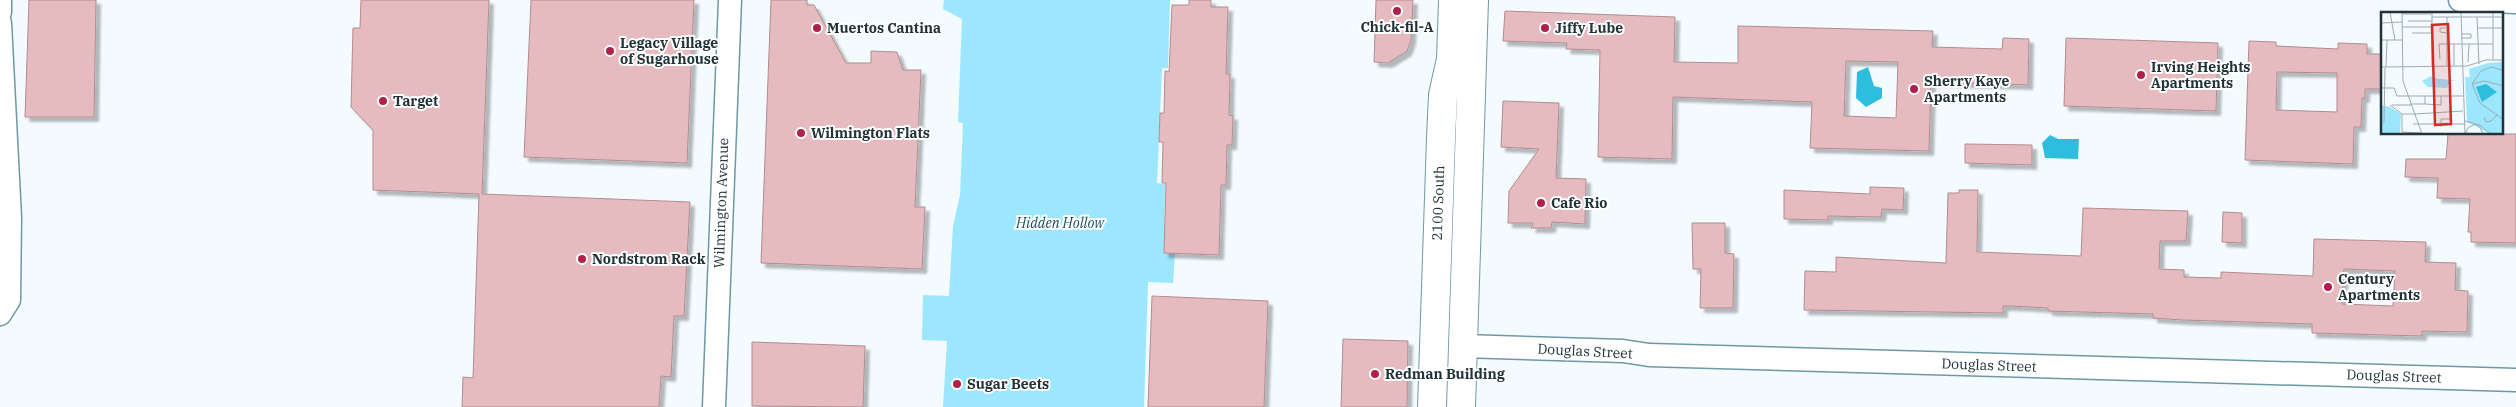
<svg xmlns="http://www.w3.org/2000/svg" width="2516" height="407" viewBox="0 0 2516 407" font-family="'IBM Plex Serif',serif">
<defs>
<filter id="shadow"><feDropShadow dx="4.5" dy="4.5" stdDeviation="1" flood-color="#0004"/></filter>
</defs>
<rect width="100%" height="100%" fill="#f3fbfe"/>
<!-- green -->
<path fill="#9ce7fe" d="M 944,0 L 1170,0 L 1168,68 L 1162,68 L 1157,183 L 1165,184 L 1164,253 L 1175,254 L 1173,283 L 1148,282 L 1144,407 L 943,407 L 947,341 L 922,340 L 923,295 L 949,296 L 953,226 L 960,195 L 963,123 L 958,122 L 962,19 L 943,9 Z"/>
<!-- water -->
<g fill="#2dbddf">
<path d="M 1868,67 L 1874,86 L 1882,88 L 1882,98 L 1866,107 L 1856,98 L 1857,72 Z"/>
<path d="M 2050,135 L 2058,139 L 2079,139 L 2078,159 L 2045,158 L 2042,143 Z"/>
</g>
<!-- building -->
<g fill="#e5bbc0" stroke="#b28b90" fill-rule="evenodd" filter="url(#shadow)">
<path d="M 29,0 L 96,0 L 94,117 L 25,117 Z"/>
<path d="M 361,0 L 489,0 L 482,194 L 690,202 L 684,316 L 674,316 L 671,377 L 661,376 L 659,407 L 462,407 L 463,377 L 473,378 L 479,194 L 373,190 L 373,130 L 351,107 L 353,28 L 360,28 Z"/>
<path d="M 531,0 L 694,0 L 687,163 L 524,157 Z"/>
<path d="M 771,0 L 807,0 L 807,5 L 814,5 L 846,63 L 871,63 L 871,51 L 897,52 L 903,70 L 921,70 L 915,207 L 925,207 L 922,269 L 761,263 Z"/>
<path d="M 1189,0 L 1211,0 L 1211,7 L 1228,7 L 1226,74 L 1230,74 L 1229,115 L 1233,116 L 1232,145 L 1227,145 L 1226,185 L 1221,185 L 1219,255 L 1164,253 L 1166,183 L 1162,183 L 1163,142 L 1159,142 L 1160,113 L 1164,113 L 1165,71 L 1169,72 L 1172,5 L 1189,5 Z"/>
<path d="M 1376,0 L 1413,0 L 1411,40 L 1407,51 L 1388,63 L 1374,62 Z"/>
<path d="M 1505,11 L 1675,17 L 1674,62 L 1738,63 L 1738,26 L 1933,31 L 1932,47 L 2002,49 L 2003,38 L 2029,39 L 2028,85 L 1931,82 L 1929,151 L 1810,148 L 1812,102 L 1673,97 L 1672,159 L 1598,157 L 1600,50 L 1566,49 L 1567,43 L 1503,41 ZM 1846,61 L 1898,62 L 1896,118 L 1844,116 Z"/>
<path d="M 2066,38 L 2218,43 L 2216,111 L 2064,106 Z"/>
<path d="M 2249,41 L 2276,42 L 2276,46 L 2338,49 L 2338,43 L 2367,44 L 2367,54 L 2382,54 L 2382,89 L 2365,89 L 2365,98 L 2362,98 L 2361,127 L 2354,127 L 2353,164 L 2245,160 ZM 2277,72 L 2337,73 L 2337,112 L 2276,110 Z"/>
<path d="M 1503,101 L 1559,103 L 1556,178 L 1586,179 L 1585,224 L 1552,222 L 1551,228 L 1531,228 L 1533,223 L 1508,223 L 1509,191 L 1539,149 L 1501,147 Z"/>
<path d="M 2448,134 L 2516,134 L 2516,243 L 2471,242 L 2471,232 L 2468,232 L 2470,199 L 2437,198 L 2438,178 L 2405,177 L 2406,159 L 2446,159 Z"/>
<path d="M 1965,144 L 2032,145 L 2032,165 L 1965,163 Z"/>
<path d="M 1870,187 L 1904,188 L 1903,210 L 1882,209 L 1881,217 L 1828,216 L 1828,220 L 1784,219 L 1784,190 L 1870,194 Z"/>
<path d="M 1959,190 L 1978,190 L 1977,252 L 2081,256 L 2083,208 L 2188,211 L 2186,241 L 2160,241 L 2159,269 L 2184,270 L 2184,277 L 2221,278 L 2221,272 L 2313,276 L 2314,239 L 2426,242 L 2425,262 L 2456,263 L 2455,290 L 2468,291 L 2467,332 L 2422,331 L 2422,336 L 2312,333 L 2312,324 L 2183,320 L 2153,318 L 2153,314 L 2048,311 L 2048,308 L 2012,306 L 2003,306 L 2003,313 L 1804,310 L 1805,271 L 1836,272 L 1836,257 L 1946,263 L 1948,193 L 1959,193 ZM 2344,269 L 2395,271 L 2393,306 L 2342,304 Z"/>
<path d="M 2223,212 L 2242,213 L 2242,243 L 2222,242 Z"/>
<path d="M 1692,223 L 1725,223 L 1725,253 L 1734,254 L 1733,308 L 1700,308 L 1701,269 L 1693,269 Z"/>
<path d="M 1152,296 L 1268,301 L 1264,407 L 1148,407 Z"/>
<path d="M 1343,339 L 1408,341 L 1407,407 L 1341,407 Z"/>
<path d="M 752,342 L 865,346 L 863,407 L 752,406 Z"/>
</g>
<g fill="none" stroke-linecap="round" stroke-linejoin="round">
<!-- street casing -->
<g stroke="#6f98a4" stroke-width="25">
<g id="street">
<path d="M 2460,0 L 2516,2"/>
<path d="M 0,12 L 0,0"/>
<path d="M 0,23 L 10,218 L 9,300 L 0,314"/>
<path d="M 1463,346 L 1623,351 L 1649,355 L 2516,380"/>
<path d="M 714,407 L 730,0"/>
</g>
</g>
<!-- secondary casing -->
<g stroke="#6f98a4" stroke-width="30">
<g id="secondary">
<path d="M 1432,407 L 1441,138 L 1443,95 L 1451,59 L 1453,0"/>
<path d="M 1461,407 L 1474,0"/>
</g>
</g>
<!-- street -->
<use href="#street" stroke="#fff" stroke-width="22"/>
<!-- secondary -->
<use href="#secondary" stroke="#fff" stroke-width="28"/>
</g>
<!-- markers -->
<g fill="#b1204c" stroke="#fff" stroke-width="2">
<circle cx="1397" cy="11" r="5"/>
<circle cx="817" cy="28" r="5"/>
<circle cx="1545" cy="28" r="5"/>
<circle cx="610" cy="51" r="5"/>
<circle cx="2141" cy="75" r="5"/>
<circle cx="1914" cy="89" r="5"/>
<circle cx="383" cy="101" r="5"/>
<circle cx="801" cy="133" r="5"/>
<circle cx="1541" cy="203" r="5"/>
<circle cx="582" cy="259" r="5"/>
<circle cx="2328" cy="287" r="5"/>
<circle cx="1375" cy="374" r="5"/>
<circle cx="957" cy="384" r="5"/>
</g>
<g text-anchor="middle" stroke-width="4" stroke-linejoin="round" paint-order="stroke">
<!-- poi labels -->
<g font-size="14" font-weight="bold" fill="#223338" stroke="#fff" text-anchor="start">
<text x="1397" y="32" text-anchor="middle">Chick-fil-A</text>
<text x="827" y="33">Muertos Cantina</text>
<text x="1555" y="33">Jiffy Lube</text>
<text x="620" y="48">Legacy Village<tspan x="620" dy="16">of Sugarhouse</tspan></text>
<text x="2151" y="72">Irving Heights<tspan x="2151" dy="16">Apartments</tspan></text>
<text x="1924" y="86">Sherry Kaye<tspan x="1924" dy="16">Apartments</tspan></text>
<text x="393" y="106">Target</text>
<text x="811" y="138">Wilmington Flats</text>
<text x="1551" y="208">Cafe Rio</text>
<text x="592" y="264">Nordstrom Rack</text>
<text x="2338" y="284">Century<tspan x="2338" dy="16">Apartments</tspan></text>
<text x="1385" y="379">Redman Building</text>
<text x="967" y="389">Sugar Beets</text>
</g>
<!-- street labels -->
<g font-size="14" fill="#223338" stroke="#fff">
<text transform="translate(721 203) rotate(-88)" y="5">Wilmington Avenue</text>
<text transform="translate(1438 203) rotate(-88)" y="5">2100 South</text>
<text transform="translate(1585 351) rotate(3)" y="5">Douglas Street</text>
<text transform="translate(1989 365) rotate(2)" y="5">Douglas Street</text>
<text transform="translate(2394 376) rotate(2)" y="5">Douglas Street</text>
</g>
<!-- park labels -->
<g font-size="14" font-style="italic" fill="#18505e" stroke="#fff">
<text x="1060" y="228">Hidden Hollow</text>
</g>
</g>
<!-- overview -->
<g transform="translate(2381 12)">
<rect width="122" height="122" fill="#f3fbfe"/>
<path d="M 122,50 L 122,122 L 110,122 L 86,110 L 84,65 L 89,65 L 88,57 L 107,51 ZM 50,64 L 52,66 L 77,69 L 69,69 L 66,76 L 47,75 L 41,69 ZM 0,93 L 9,95 L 20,102 L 19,122 L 0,122 Z" fill="#9ce7fe"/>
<path d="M 105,72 L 116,80 L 101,90 L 95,75 Z" fill="#2dbddf"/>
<path fill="none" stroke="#9fabaf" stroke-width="1" d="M 9,0 L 14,28M 21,0 L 22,69 L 41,122M 51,0 L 51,54M 80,0 L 84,122M 112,0 L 112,48M 21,2 L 50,2M 51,5 L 123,5M 66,5 L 66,54M 96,5 L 98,52M 27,9 L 51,9M 0,11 L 21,10M 21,15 L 51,15M 66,16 L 59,16 L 59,20 L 66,21M 96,16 L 123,16M 31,21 L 50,21M 80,26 L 90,26 L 90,22 L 81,22M 0,28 L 21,28M 59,47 L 58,32 L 112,32M 87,50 L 88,32M 73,54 L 73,32M 0,55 L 86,54 L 105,48 L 123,48M 5,55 L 6,28M 91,72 L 99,91 L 123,108M 91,72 L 100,59 L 111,55 L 123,59M 91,72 L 103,69 L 123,74M 0,76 L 13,76 L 16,84 L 83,84M 29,92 L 44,92 L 44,84M 44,92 L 60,93 L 60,84M 9,93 L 21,102 L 35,102M 11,93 L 30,93M 34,102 L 82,99M 103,105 L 105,110 L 110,109 L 116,103M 84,109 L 99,113 L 109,122M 3,111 L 4,56M 32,112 L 83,112M 60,115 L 60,107 L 69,107M 21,120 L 40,121M 21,120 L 21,102M 84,122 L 87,116 L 94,112 L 99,115 L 102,122"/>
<path fill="#d62828" fill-opacity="0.15" stroke="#d62828" stroke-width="2.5" d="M 67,12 L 70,112 L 54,113 L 51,13 Z"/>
<rect width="122" height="122" fill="none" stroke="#223338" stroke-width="2.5"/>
</g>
</svg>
